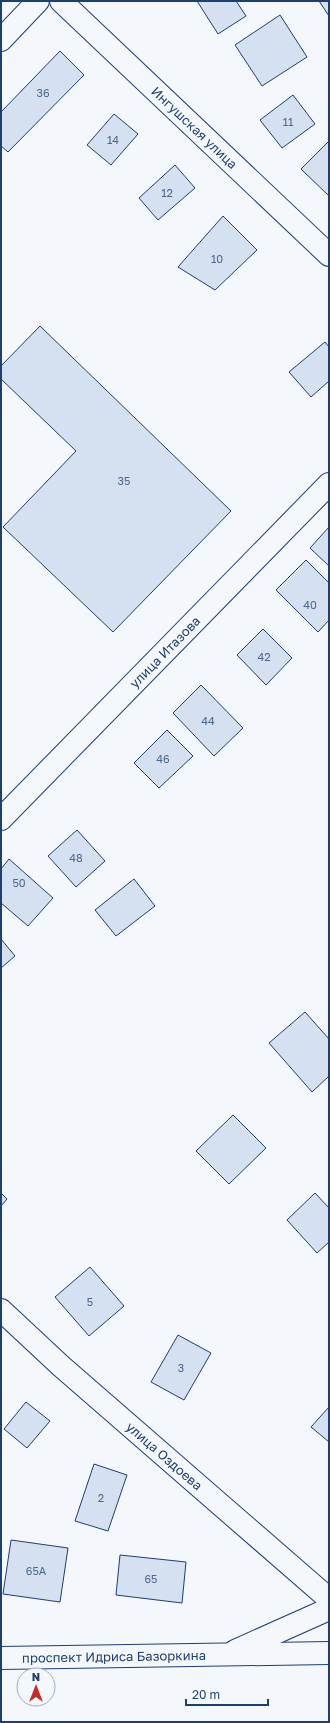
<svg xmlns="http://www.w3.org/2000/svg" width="330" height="1723" viewBox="0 0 330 1723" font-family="'Golos Text',sans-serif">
<rect width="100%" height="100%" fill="#f4f7fb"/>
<!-- building -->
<g fill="#d5e0f0" stroke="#1d3f73">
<path d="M 197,1 L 236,1 L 246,16 L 218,34 Z"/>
<path d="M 319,1 L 329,1 L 329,16 Z"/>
<path d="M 280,15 L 307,57 L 262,86 L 235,45 Z"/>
<path d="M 60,51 L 84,75 L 8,152 L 1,146 L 1,112 Z"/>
<path d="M 293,95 L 315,124 L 282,148 L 260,120 Z"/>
<path d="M 114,114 L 138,134 L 111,165 L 87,145 Z"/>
<path d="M 329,141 L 329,196 L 301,169 Z"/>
<path d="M 175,165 L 195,188 L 158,220 L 139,198 Z"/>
<path d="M 223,216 L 257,250 L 215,290 L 178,267 Z"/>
<path d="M 40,326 L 231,511 L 113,632 L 3,527 L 76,451 L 1,379 L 1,366 Z"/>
<path d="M 325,342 L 329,347 L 329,381 L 311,397 L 289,372 Z"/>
<path d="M 329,527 L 329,566 L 310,548 Z"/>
<path d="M 306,560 L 329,583 L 329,620 L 318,632 L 276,590 Z"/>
<path d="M 263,629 L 292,658 L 266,685 L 237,655 Z"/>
<path d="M 201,685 L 243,728 L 214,756 L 173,713 Z"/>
<path d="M 167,730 L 193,756 L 159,788 L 134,763 Z"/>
<path d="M 77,830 L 105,861 L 76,887 L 48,856 Z"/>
<path d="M 9,859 L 53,898 L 28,926 L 1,903 L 1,869 Z"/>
<path d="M 134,879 L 155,906 L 116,936 L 95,910 Z"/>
<path d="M 1,939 L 15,956 L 1,968 Z"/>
<path d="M 305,1012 L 329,1039 L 329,1076 L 312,1092 L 269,1043 Z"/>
<path d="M 233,1115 L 266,1148 L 229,1184 L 196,1151 Z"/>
<path d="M 1,1193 L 7,1199 L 1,1206 Z"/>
<path d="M 315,1193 L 329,1208 L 329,1242 L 317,1253 L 287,1220 Z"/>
<path d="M 90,1267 L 124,1306 L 89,1336 L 55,1297 Z"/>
<path d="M 178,1335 L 211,1353 L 184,1400 L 151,1382 Z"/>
<path d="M 26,1402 L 50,1421 L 27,1448 L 4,1429 Z"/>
<path d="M 329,1407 L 329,1442 L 311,1427 Z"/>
<path d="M 94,1464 L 127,1475 L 108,1531 L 75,1521 Z"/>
<path d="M 11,1540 L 68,1548 L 60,1602 L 3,1594 Z"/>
<path d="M 120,1555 L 186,1562 L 182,1603 L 116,1595 Z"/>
</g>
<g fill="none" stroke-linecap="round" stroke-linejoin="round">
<!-- minor casing -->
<g stroke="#1d3f73" stroke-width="24">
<g id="minor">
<path id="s1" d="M 61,1 L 329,255"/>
<path d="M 1,40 L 38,1"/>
<path id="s2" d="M 1,819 L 329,484"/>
<path id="s3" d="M 1,1310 L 61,1366 L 329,1599"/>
</g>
</g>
<!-- secondary casing -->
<g stroke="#1d3f73" stroke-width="24">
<g id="secondary">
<path d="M 235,1651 L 329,1609"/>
<path id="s4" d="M 1,1658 L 329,1653"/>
</g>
</g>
<!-- minor -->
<use href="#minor" stroke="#f4f7fb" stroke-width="22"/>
<!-- secondary -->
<use href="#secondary" stroke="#f4f7fb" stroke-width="22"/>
</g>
<g text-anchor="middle" stroke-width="3" stroke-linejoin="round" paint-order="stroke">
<!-- number labels -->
<g font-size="11" fill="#4b6792">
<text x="43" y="97">36</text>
<text x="288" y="126">11</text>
<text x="113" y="144">14</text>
<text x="167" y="197">12</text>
<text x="217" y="263">10</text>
<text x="124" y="485">35</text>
<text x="310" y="609">40</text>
<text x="264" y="661">42</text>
<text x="208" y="725">44</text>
<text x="163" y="763">46</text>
<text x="76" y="862">48</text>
<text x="19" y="887">50</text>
<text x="90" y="1306">5</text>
<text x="181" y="1372">3</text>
<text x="101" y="1502">2</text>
<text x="36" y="1575">65А</text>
<text x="151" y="1583">65</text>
</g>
<!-- street labels -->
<g font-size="13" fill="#1d3f73" stroke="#f4f7fb">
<text dy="5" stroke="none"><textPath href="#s1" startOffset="184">Ингушская улица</textPath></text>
<text dy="5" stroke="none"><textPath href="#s2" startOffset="234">улица Итазова</textPath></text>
<text dy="5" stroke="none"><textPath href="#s3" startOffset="219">улица Оздоева</textPath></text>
<text dy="5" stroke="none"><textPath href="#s4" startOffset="113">проспект Идриса Базоркина</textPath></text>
</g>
</g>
<!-- border -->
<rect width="330" height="1723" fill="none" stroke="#1d3f73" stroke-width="4"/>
<!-- north arrow -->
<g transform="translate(36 1687)"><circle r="19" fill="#f4f7fb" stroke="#9eadc5"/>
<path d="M0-3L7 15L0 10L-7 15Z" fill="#c62828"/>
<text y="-6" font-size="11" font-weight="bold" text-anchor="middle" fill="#1d3f73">N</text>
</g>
<!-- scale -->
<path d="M186 1699v6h82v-6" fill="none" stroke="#1d3f73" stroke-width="2"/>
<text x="192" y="1699" font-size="12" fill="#1d3f73" stroke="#f4f7fb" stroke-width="3" paint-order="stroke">20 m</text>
</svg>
